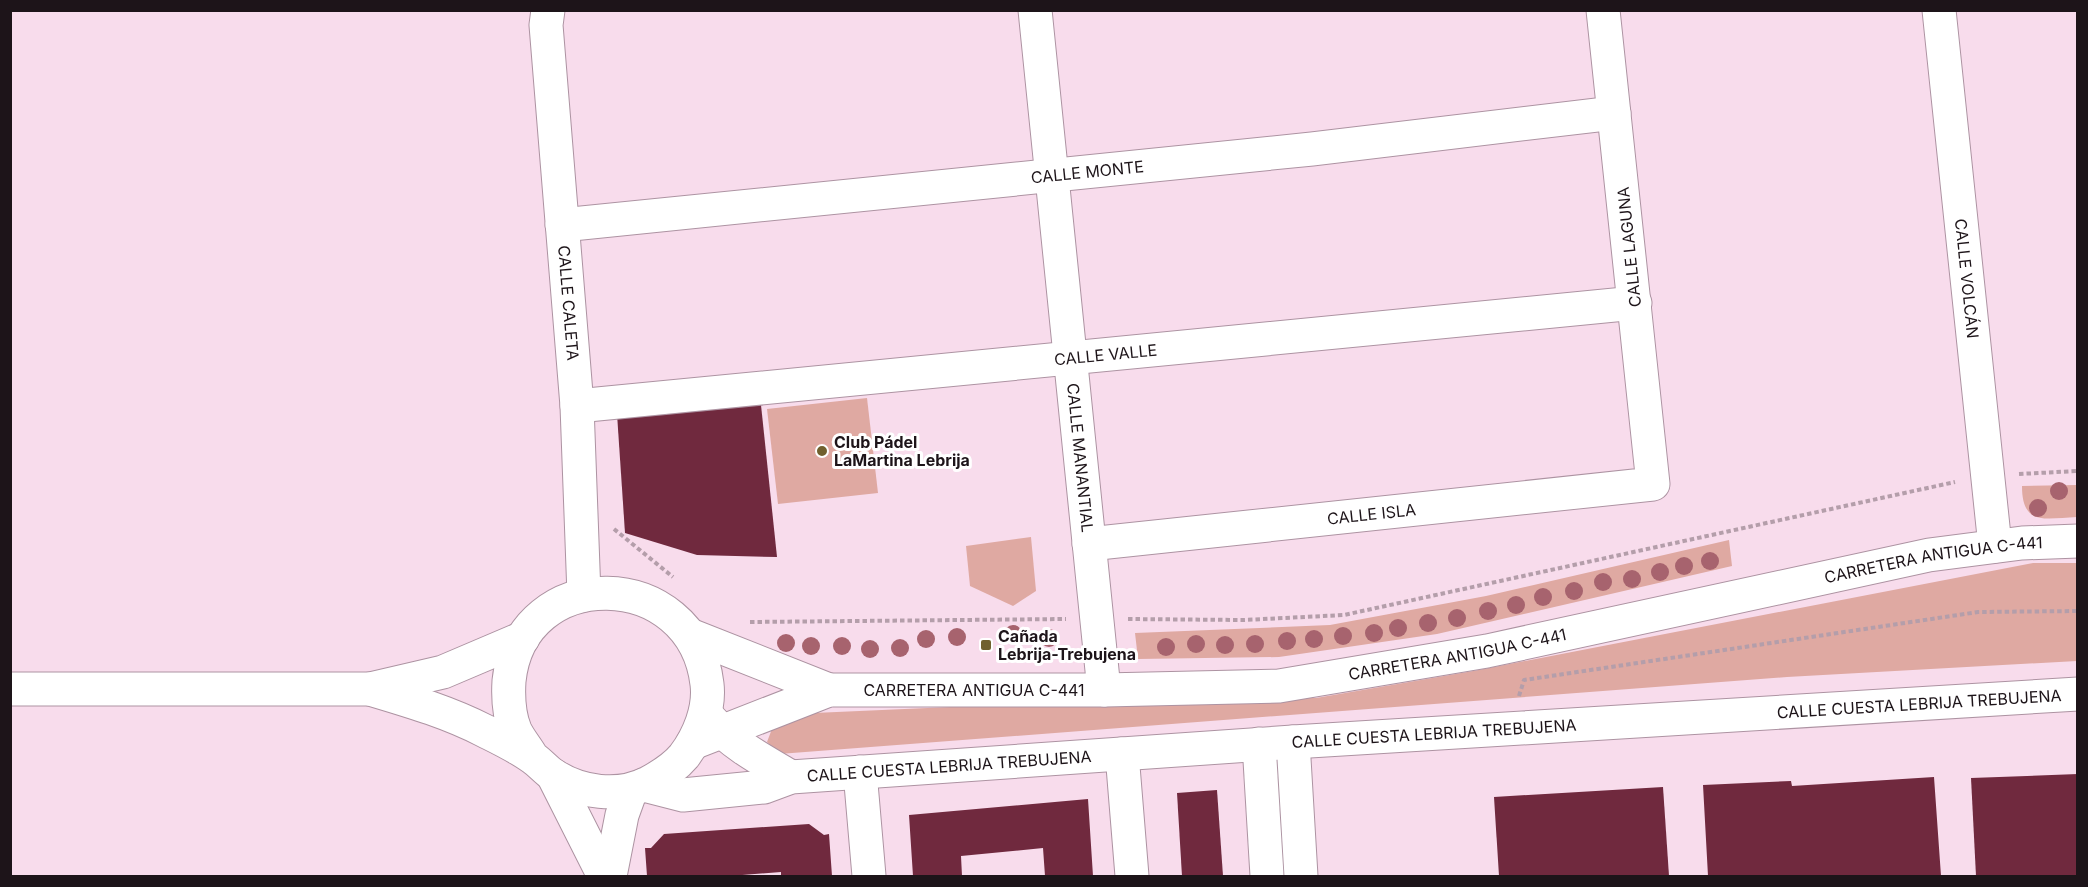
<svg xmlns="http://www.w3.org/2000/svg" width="2088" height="887" viewBox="0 0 2088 887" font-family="Inter,sans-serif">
<rect width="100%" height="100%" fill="#f8dcec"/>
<!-- green -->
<g fill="#dfa9a2">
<path d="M 867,398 L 878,493 L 778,504 L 767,409 Z"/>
<path d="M 2077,485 L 2077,517 C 2046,518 2022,527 2022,486 Z"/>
<path d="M 1031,537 L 1036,591 L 1013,606 L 970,586 L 966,546 Z"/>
<path d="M 1729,540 L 1732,566 L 1437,634 L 1279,657 L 1138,659 L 1135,633 L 1330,625 L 1486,596 Z"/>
<path d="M 2033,563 L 2077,563 L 2077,661 L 1787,677 L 779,754 L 767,742 L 775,721 L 814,713 L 1085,701 L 1316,698 L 1473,671 Z"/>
</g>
<!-- building -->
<g fill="#70293e">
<path d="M 761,405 L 777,557 L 697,555 L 625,533 L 617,414 Z"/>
<path d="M 2078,774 L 2078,876 L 1976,876 L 1971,778 Z"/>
<path d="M 1934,777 L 1941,876 L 1708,876 L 1703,785 L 1791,781 L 1792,786 Z"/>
<path d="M 1663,787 L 1669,876 L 1499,876 L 1494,797 Z"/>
<path d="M 1217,790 L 1223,876 L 1182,876 L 1177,793 Z"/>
<path d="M 1088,799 L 1093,876 L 1045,876 L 1043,848 L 961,856 L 962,876 L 913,876 L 909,815 Z"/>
<path d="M 809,824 L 824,835 L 829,834 L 832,876 L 781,876 L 781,872 L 730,876 L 647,876 L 645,848 L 651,848 L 664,834 Z"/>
</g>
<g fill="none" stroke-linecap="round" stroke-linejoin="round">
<!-- minor casing -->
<g stroke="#ad93a2" stroke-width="35">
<g id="minor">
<path id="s1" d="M 548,10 L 546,25 L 577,406 L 584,595"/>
<path id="s2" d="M 1035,10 L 1104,690"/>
<path id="s3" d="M 1939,10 L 1995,546"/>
<path id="s4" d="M 562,225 L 1312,149 L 1614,113"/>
<path id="s5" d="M 577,406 L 1635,303"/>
<path id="s6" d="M 1089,544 L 1653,484 L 1603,10"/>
<path d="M 690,635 L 829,690"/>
<path d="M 10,689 L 370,689 L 443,672 L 523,638"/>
<path d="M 370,689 C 410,701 448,712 485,731 C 501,739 518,747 533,758 C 540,763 546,770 553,775 C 581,793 618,798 648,783 C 661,776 674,768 684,756 C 699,736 710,709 707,684 C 693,565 521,562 509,681 C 508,697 509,715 515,730 C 519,739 527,748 532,757"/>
<path d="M 710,719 C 732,744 762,760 791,777"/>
<path d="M 1293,742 L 1301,876"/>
<path id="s7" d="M 693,743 L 829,690 L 1104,690 L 1279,686 L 1487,651 L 1929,555 L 2022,543 L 2078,541"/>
<path d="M 1259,744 L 1267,876"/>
<path d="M 1122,754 L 1132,876"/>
<path d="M 860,772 L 869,876"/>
<path d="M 553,775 L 604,876"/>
<path id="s8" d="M 644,785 L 683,795 L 764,787 L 791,777 L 1293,742 L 2078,694"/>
<path d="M 610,876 L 622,815 L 631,790"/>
</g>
</g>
<!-- path -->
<g stroke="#b49eaa" stroke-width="4" stroke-dasharray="4.5 3" stroke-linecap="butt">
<path d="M 2019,474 L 2078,471"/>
<path d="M 614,529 L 673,577"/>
<path d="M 1128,619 L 1243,620 L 1344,615 L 1955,482"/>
<path d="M 750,622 L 1066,619"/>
<path d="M 1519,696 L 1524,680 L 1978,612 L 2078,611"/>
</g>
<!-- minor -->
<use href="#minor" stroke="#fff" stroke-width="33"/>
</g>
<!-- trees -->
<g fill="#a7636e">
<circle cx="2059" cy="491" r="9"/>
<circle cx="2038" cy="508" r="9"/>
<circle cx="1710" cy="561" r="9"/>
<circle cx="1684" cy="566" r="9"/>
<circle cx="1660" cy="572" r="9"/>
<circle cx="1632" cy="579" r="9"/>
<circle cx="1603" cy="582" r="9"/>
<circle cx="1574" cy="591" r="9"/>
<circle cx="1543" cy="597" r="9"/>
<circle cx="1516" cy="605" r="9"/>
<circle cx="1488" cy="611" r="9"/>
<circle cx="1457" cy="618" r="9"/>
<circle cx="1428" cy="623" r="9"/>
<circle cx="1398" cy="628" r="9"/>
<circle cx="1374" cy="633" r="9"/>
<circle cx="1013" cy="634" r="9"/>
<circle cx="1343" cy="636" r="9"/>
<circle cx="957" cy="637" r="9"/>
<circle cx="1049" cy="638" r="9"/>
<circle cx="926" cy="639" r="9"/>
<circle cx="1314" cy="639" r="9"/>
<circle cx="1287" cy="641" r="9"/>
<circle cx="786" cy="643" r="9"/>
<circle cx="1196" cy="644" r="9"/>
<circle cx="1255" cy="644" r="9"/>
<circle cx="1225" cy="645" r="9"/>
<circle cx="811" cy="646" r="9"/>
<circle cx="842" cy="646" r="9"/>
<circle cx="1166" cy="647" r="9"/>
<circle cx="900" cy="648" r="9"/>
<circle cx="870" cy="649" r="9"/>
</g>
<!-- markers -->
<g fill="#70602e" stroke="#fff" stroke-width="2">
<circle cx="822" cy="451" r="6"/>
<rect x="980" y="639" width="12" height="12" rx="3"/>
</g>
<g text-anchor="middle" stroke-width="6" stroke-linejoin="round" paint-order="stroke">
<!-- street labels -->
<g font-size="16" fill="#1d1419" stroke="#fff">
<text dy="6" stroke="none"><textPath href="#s4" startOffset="528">CALLE MONTE</textPath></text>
<text transform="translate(1629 247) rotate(-96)" y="6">CALLE LAGUNA</text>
<text dy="6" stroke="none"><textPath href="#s3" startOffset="270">CALLE VOLCÁN</textPath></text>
<text dy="6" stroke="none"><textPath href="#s1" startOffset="294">CALLE CALETA</textPath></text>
<text dy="6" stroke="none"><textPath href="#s5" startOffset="531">CALLE VALLE</textPath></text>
<text dy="6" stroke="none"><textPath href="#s2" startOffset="450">CALLE MANANTIAL</textPath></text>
<text dy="6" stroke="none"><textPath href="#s6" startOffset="284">CALLE ISLA</textPath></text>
<text dy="6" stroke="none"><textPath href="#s7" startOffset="1263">CARRETERA ANTIGUA C-441</textPath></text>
<text dy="6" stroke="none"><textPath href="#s7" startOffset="777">CARRETERA ANTIGUA C-441</textPath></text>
<text dy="6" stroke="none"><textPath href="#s7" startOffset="291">CARRETERA ANTIGUA C-441</textPath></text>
<text dy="6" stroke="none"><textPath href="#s8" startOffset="1281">CALLE CUESTA LEBRIJA TREBUJENA</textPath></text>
<text dy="6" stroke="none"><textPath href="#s8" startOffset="795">CALLE CUESTA LEBRIJA TREBUJENA</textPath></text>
<text dy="6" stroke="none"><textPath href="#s8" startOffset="309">CALLE CUESTA LEBRIJA TREBUJENA</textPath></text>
</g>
<!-- poi labels -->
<g font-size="16" font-weight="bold" fill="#1d1419" stroke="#fff" text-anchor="start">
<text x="834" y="448">Club Pádel<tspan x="834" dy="18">LaMartina Lebrija</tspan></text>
<text x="998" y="642">Cañada<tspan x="998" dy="18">Lebrija-Trebujena</tspan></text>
</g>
</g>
<!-- border -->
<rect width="2088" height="887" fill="none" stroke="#1d1419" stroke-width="24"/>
</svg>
